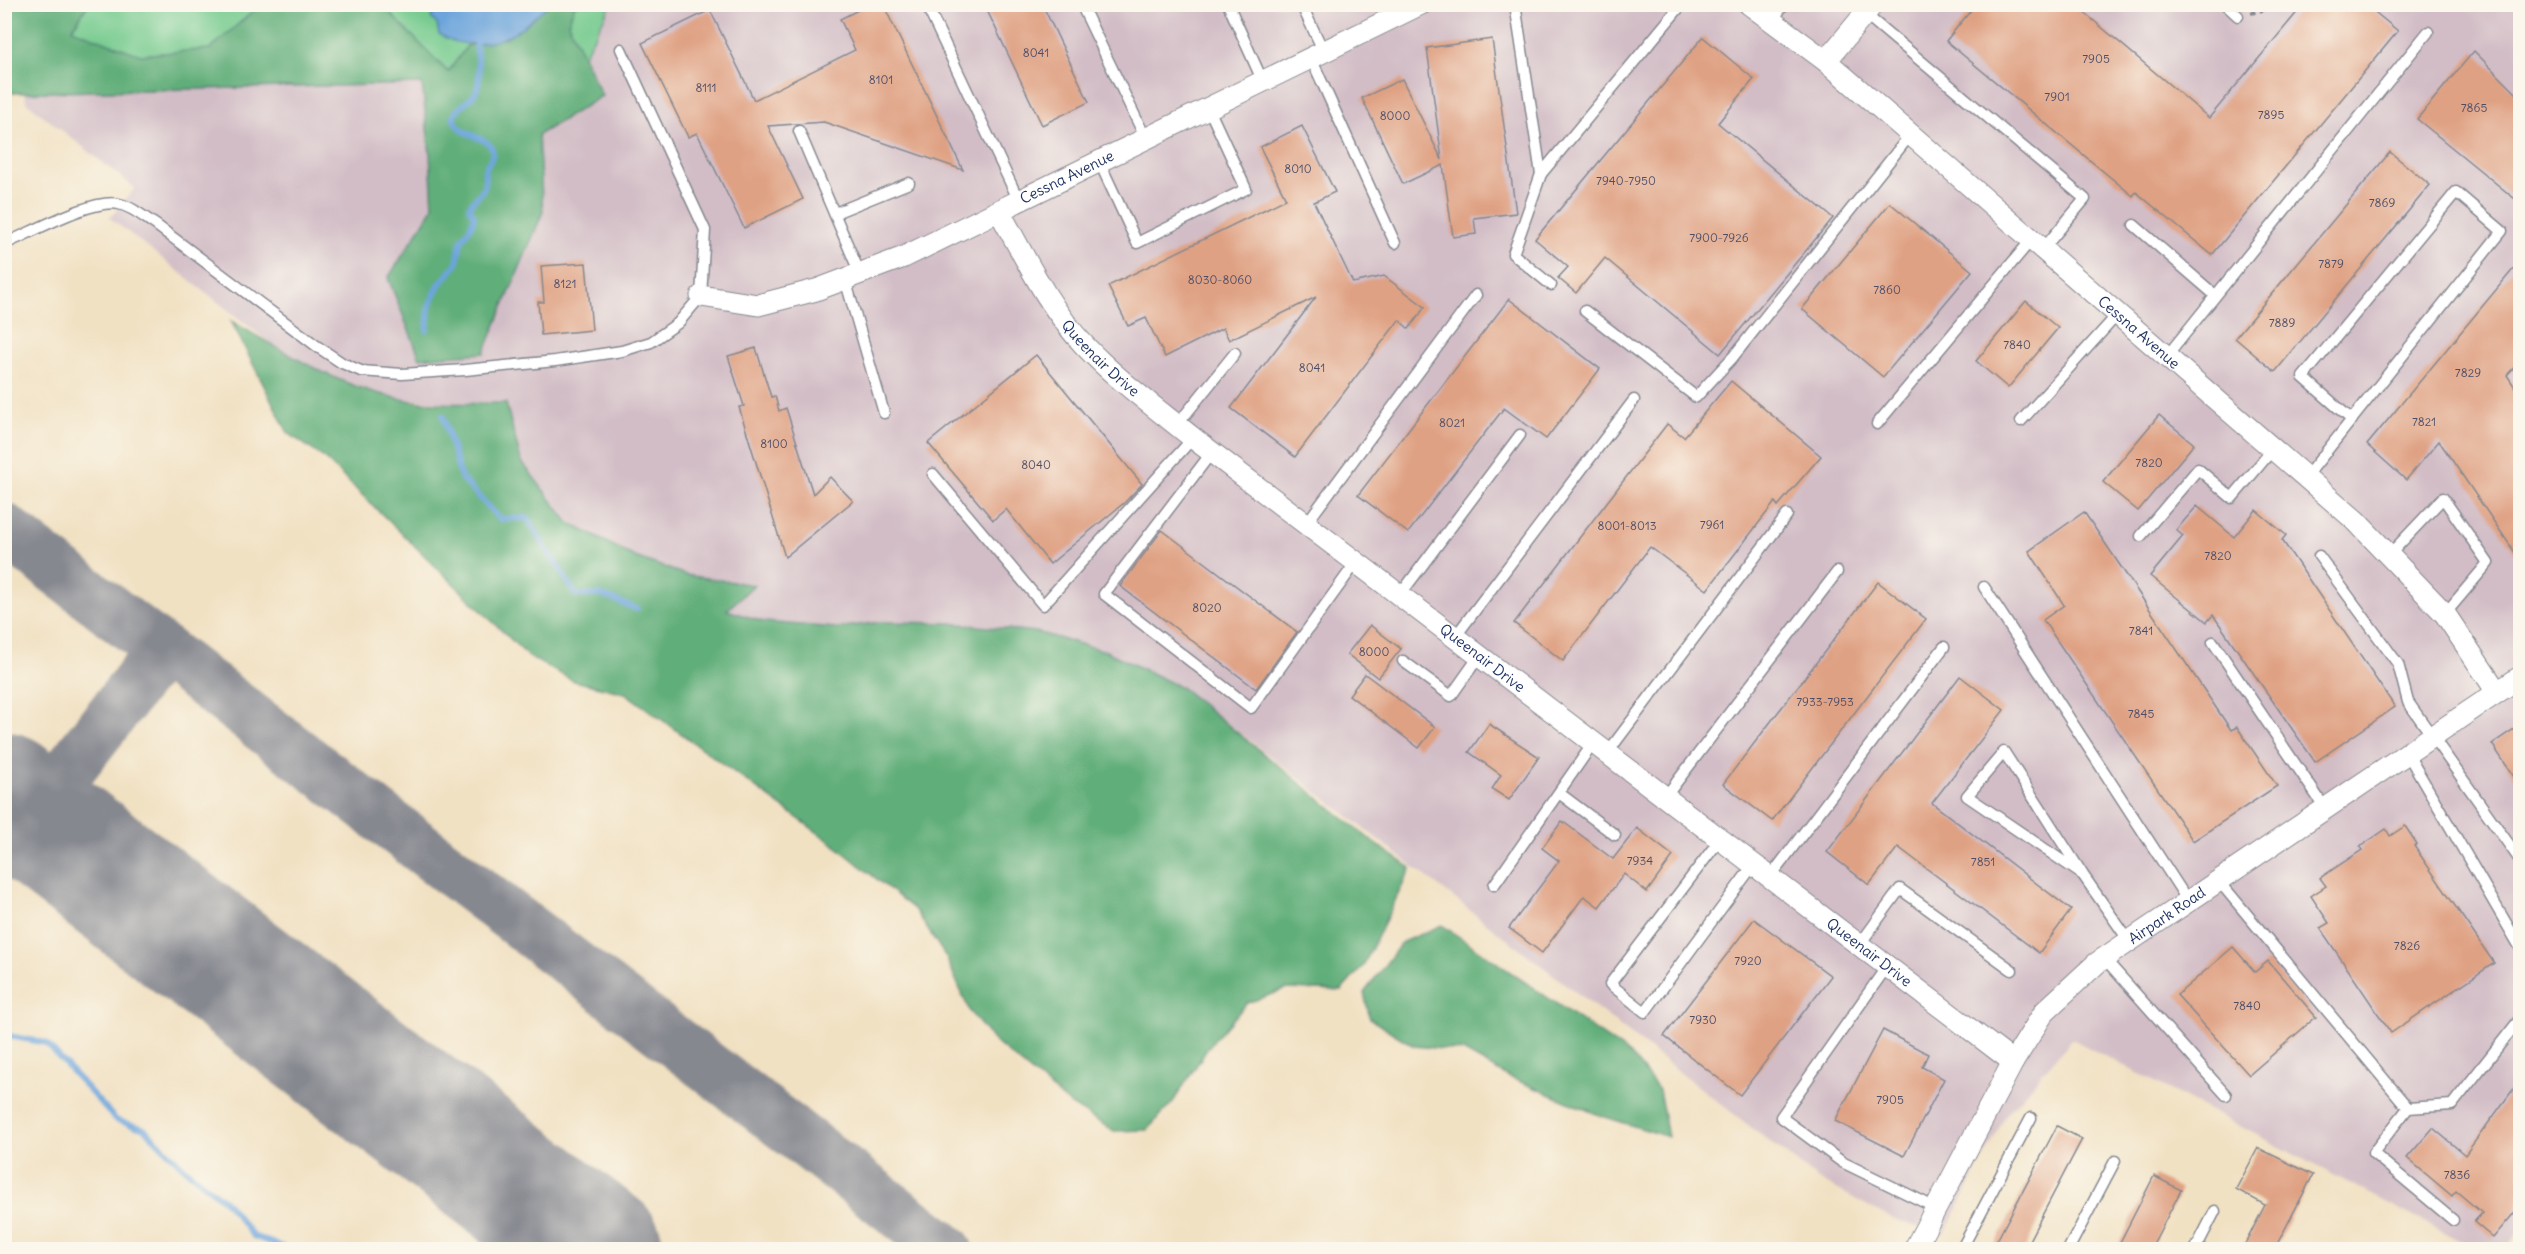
<svg xmlns="http://www.w3.org/2000/svg" width="2525" height="1254" viewBox="0 0 2525 1254" font-family="Delius,sans-serif">
<rect width="100%" height="100%" fill="#fbf7ec"/>
<filter id="ink" filterUnits="userSpaceOnUse"><feTurbulence type="fractalNoise" baseFrequency=".0167" numOctaves="2"/><feDisplacementMap in="SourceGraphic" scale="12" xChannelSelector="R" yChannelSelector="G"/><feConvolveMatrix kernelMatrix="1 2 1 2 8 2 1 2 1" color-interpolation-filters="sRGB"/></filter>
<filter id="wash" filterUnits="userSpaceOnUse"><feTurbulence type="fractalNoise" baseFrequency=".008" numOctaves="4" result="noise"/><feDisplacementMap in="SourceGraphic" scale="24" xChannelSelector="R" yChannelSelector="G"/><feGaussianBlur stdDeviation="1.35" result="paint"/><feColorMatrix in="noise" values="0 0 0 0 0 0 0 0 0 0 0 0 0 0 0 0 0 1.4 0 .05"/><feComposite in="paint" operator="in"/></filter>
<g filter="url(#wash)">
<rect width="100%" height="100%" fill="#f1e1c3"/>
<!-- industrial -->
<path fill="#d2bdc6" d="M 611,5 L 2520,5 L 2520,1230 L 2506,1249 L 2476,1249 L 2072,1039 L 2006,1115 L 1945,1233 L 1937,1233 L 1892,1219 L 1818,1179 L 1182,688 L 950,623 L 881,622 L 837,628 L 764,622 L 726,610 L 753,585 L 686,575 L 635,557 L 569,523 L 521,461 L 506,403 L 453,403 L 392,398 L 321,372 L 273,345 L 110,218 L 135,188 L 26,102 L 25,93 L 422,84 L 430,154 L 433,208 L 388,279 L 419,357 L 484,352 L 543,212 L 538,135 L 602,97 L 583,57 Z"/>
<!-- green -->
<path fill="#75ca8e" stroke="#487c76" stroke-width="1.5" d="M 4,5 L 611,5 L 583,57 L 568,23 L 572,11 L 422,84 L 5,93 Z"/>
<!-- forest -->
<g fill="#60ae79" stroke="#3e6e6c" stroke-width="1.5">
<path d="M 4,5 L 88,5 L 72,29 L 140,55 L 210,49 L 260,5 L 382,5 L 448,72 L 467,46 L 505,38 L 524,26 L 538,12 L 549,5 L 575,5 L 568,23 L 602,96 L 538,135 L 543,212 L 484,353 L 420,358 L 388,278 L 433,208 L 430,154 L 422,84 L 5,93 Z"/>
<path d="M 231,321 C 282,350 333,384 392,397 C 427,406 470,403 506,403 L 521,461 L 569,523 L 635,557 L 686,575 L 754,585 L 727,610 L 764,622 L 837,628 L 881,622 L 950,623 L 1036,632 L 1106,651 L 1182,688 L 1372,841 L 1411,868 L 1363,966 L 1341,991 L 1287,989 L 1247,1003 L 1209,1046 L 1173,1102 L 1147,1130 L 1114,1131 L 1071,1105 L 994,1041 L 970,1012 L 946,957 L 915,910 L 832,843 L 625,693 L 574,681 L 529,657 L 324,458 L 288,433 Z"/>
<path d="M 1442,925 L 1631,1055 L 1659,1090 L 1668,1137 L 1599,1115 L 1509,1077 L 1463,1051 L 1414,1046 L 1370,1019 L 1364,993 L 1402,942 Z"/>
</g>
<!-- water -->
<path fill="#6ca4db" stroke="#446a9c" stroke-width="1.5" d="M 433,5 L 549,5 C 540,11 533,19 524,26 C 500,45 464,51 439,34 L 437,24 L 431,18 L 436,10 Z"/>
<g fill="none" stroke-linecap="round" stroke-linejoin="round">
<!-- stream -->
<g stroke="#6ca4db" stroke-width="6">
<path d="M 427,330 L 429,306 L 439,285 L 457,263 L 461,241 L 472,224 L 474,216 L 469,207 C 473,198 483,194 485,184 C 486,180 484,174 485,170 C 487,161 495,159 492,149 C 488,135 459,138 453,117 C 458,106 464,105 472,97 C 484,84 477,60 476,45"/>
<path d="M 443,416 L 461,478 L 500,519 L 527,518 L 576,595 L 601,595 L 637,609"/>
<path d="M 4,1035 L 46,1043 L 116,1120 L 145,1129 L 183,1167 L 227,1203 L 253,1236 L 291,1250"/>
</g>
<!-- taxiway -->
<g stroke="#868890" stroke-width="52">
<path d="M 4,529 L 947,1250"/>
<path d="M 32,817 L 162,650"/>
</g>
<!-- runway -->
<path stroke="#868890" stroke-width="129" d="M 4,796 L 599,1250"/>
</g>
<g id="blocks">
<!-- building -->
<g fill="#dfa183">
<path d="M 870,4 L 883,4 L 963,170 L 824,122 L 768,126 L 803,199 L 744,228 L 697,133 L 688,137 L 642,43 L 710,10 L 754,100 L 855,50 L 840,19 Z"/>
<path d="M 984,4 L 1042,4 L 1089,102 L 1042,125 Z"/>
<path d="M 1976,4 L 2074,4 L 2209,118 L 2304,4 L 2365,4 L 2398,31 L 2212,255 L 2136,192 L 2133,196 L 1946,41 Z"/>
<path d="M 1703,37 L 1754,79 L 1718,123 L 1833,218 L 1720,354 L 1605,258 L 1576,293 L 1558,278 L 1568,267 L 1535,239 Z"/>
<path d="M 1492,39 L 1516,213 L 1474,218 L 1476,234 L 1453,237 L 1443,165 L 1403,184 L 1362,98 L 1402,79 L 1442,160 L 1427,48 Z"/>
<path d="M 2474,51 L 2520,97 L 2520,203 L 2417,119 Z"/>
<path d="M 1302,126 L 1335,192 L 1314,202 L 1353,283 L 1384,276 L 1425,307 L 1409,329 L 1399,320 L 1295,457 L 1231,408 L 1316,297 L 1229,340 L 1223,328 L 1165,357 L 1146,318 L 1128,326 L 1108,286 L 1286,199 L 1260,147 Z"/>
<path d="M 2390,152 L 2430,185 L 2275,372 L 2235,338 Z"/>
<path d="M 1890,203 L 1972,271 L 1883,377 L 1802,309 Z"/>
<path d="M 2520,261 L 2520,361 L 2507,375 L 2520,395 L 2520,560 L 2439,441 L 2406,480 L 2367,445 Z"/>
<path d="M 586,263 L 592,330 L 541,335 L 538,302 L 544,302 L 541,266 Z"/>
<path d="M 1509,299 L 1600,369 L 1546,439 L 1504,408 L 1408,533 L 1358,495 Z"/>
<path d="M 2026,301 L 2058,328 L 2008,388 L 1976,361 Z"/>
<path d="M 756,348 L 771,397 L 775,396 L 779,411 L 786,408 L 813,494 L 830,477 L 853,501 L 785,557 L 739,407 L 744,406 L 728,356 Z"/>
<path d="M 1036,355 L 1142,484 L 1125,502 L 1050,564 L 1006,509 L 993,520 L 928,443 Z"/>
<path d="M 1731,381 L 1821,456 L 1778,506 L 1775,502 L 1707,590 L 1650,547 L 1563,661 L 1514,623 L 1667,424 L 1684,437 Z"/>
<path d="M 2159,415 L 2194,444 L 2138,511 L 2103,482 Z"/>
<path d="M 2197,506 L 2234,537 L 2256,510 L 2286,535 L 2282,540 L 2395,707 L 2315,762 L 2213,615 L 2207,622 L 2150,576 L 2183,536 L 2176,530 Z"/>
<path d="M 2084,512 L 2231,730 L 2237,727 L 2277,786 L 2193,841 L 2043,620 L 2064,605 L 2029,551 Z"/>
<path d="M 1162,530 L 1297,632 L 1256,689 L 1120,586 Z"/>
<path d="M 1878,582 L 1926,619 L 1772,821 L 1723,784 Z"/>
<path d="M 1370,625 L 1401,649 L 1378,678 L 1347,654 Z"/>
<path d="M 1365,674 L 1435,727 L 1419,748 L 1349,695 Z"/>
<path d="M 1960,676 L 2004,710 L 1932,803 L 2071,910 L 2039,953 L 1898,847 L 1869,885 L 1827,852 Z"/>
<path d="M 1489,724 L 1539,757 L 1509,800 L 1492,789 L 1501,775 L 1469,752 Z"/>
<path d="M 2520,725 L 2520,786 L 2492,744 Z"/>
<path d="M 1562,821 L 1613,859 L 1637,828 L 1673,856 L 1647,892 L 1624,874 L 1599,907 L 1584,896 L 1542,953 L 1509,928 L 1559,861 L 1542,848 Z"/>
<path d="M 2405,826 L 2417,844 L 2414,846 L 2494,963 L 2391,1033 L 2320,928 L 2329,923 L 2311,896 L 2326,886 L 2320,878 L 2362,850 L 2360,847 L 2386,829 L 2390,836 Z"/>
<path d="M 1754,919 L 1831,976 L 1740,1095 L 1664,1036 Z"/>
<path d="M 2233,947 L 2255,972 L 2268,961 L 2316,1017 L 2249,1075 L 2177,995 Z"/>
<path d="M 1883,1030 L 1928,1054 L 1922,1067 L 1944,1079 L 1904,1156 L 1835,1121 Z"/>
<path d="M 2520,1080 L 2520,1206 L 2493,1238 L 2474,1222 L 2482,1213 L 2456,1191 L 2452,1196 L 2407,1158 L 2433,1128 L 2465,1155 Z"/>
<path d="M 2057,1126 L 2082,1139 L 2024,1250 L 1992,1250 Z"/>
<path d="M 2258,1148 L 2313,1175 L 2274,1250 L 2242,1250 L 2265,1205 L 2236,1189 Z"/>
<path d="M 2154,1176 L 2181,1190 L 2150,1250 L 2116,1250 Z"/>
</g>
</g>
</g>
<g filter="url(#ink)">
<use href="#blocks" fill-opacity="0" stroke="#868890" stroke-width="1.5"/>
<g fill="none" stroke-linecap="round" stroke-linejoin="round">
<!-- service casing -->
<g stroke="#868890" stroke-width="13">
<g id="service">
<path d="M 926,4 L 1019,201"/>
<path d="M 1081,4 L 1146,139"/>
<path d="M 1228,4 L 1263,82"/>
<path d="M 1301,4 L 1324,52"/>
<path d="M 1515,4 L 1541,174 L 1682,4"/>
<path d="M 2225,4 L 2238,16"/>
<path d="M 1865,14 L 2085,199 L 2043,249"/>
<path d="M 1772,21 L 1784,4"/>
<path d="M 1311,58 L 1395,243"/>
<path d="M 799,131 L 860,274"/>
<path d="M 1099,161 L 1137,243 L 1246,189 L 1209,109"/>
<path d="M 1541,174 L 1513,254 L 1551,285"/>
<path d="M 835,213 L 909,183"/>
<path d="M 2134,225 L 2215,295"/>
<path d="M 4,244 C 31,233 92,198 119,204 C 133,207 145,218 156,225 L 318,347 L 342,363 L 361,371 L 402,374 L 465,370 L 555,361 L 622,351 L 651,342 L 678,323 L 701,296 L 705,230 L 621,49"/>
<path d="M 845,279 L 884,413"/>
<path d="M 1585,311 L 1696,397 L 1733,357 L 1911,134"/>
<path d="M 2167,356 L 2428,32"/>
<path d="M 2021,421 L 2118,314"/>
<path d="M 1877,424 L 2032,239"/>
<path d="M 1177,425 L 1235,353"/>
<path d="M 1212,452 L 1104,594 L 1251,708 L 1357,561"/>
<path d="M 933,474 L 1043,605 L 1193,438"/>
<path d="M 2306,477 L 2502,231 L 2456,192 L 2303,377 L 2352,420"/>
<path d="M 1306,524 L 1476,295"/>
<path d="M 2141,536 L 2198,469 L 2232,498 L 2273,449"/>
<path d="M 2390,554 L 2443,498 L 2488,563 L 2445,614"/>
<path d="M 2319,556 L 2398,664 L 2408,702 L 2520,860"/>
<path d="M 1984,587 L 2188,901"/>
<path d="M 1400,595 L 1520,435"/>
<path d="M 1455,637 L 1634,400"/>
<path d="M 2213,642 L 2325,808"/>
<path d="M 1403,661 L 1451,696 L 1480,655"/>
<path d="M 1608,752 L 1787,515"/>
<path d="M 2407,753 L 2520,947"/>
<path d="M 1559,793 L 1615,835"/>
<path d="M 1666,796 L 1837,572"/>
<path d="M 1721,838 L 1610,984 L 1645,1012 L 1754,864"/>
<path d="M 2083,875 L 1967,796 L 2004,752 L 2083,875 L 2129,941"/>
<path d="M 1771,876 L 1944,647"/>
<path d="M 2219,881 L 2408,1108 L 2452,1105 L 2520,1019"/>
<path d="M 1494,885 L 1594,742"/>
<path d="M 1860,944 L 1900,889 L 2012,970"/>
<path d="M 2104,958 L 2226,1095"/>
<path d="M 1888,965 L 1781,1117 L 1842,1162 L 1936,1208"/>
<path d="M 2408,1108 L 2373,1153 L 2453,1220"/>
<path d="M 1961,1250 L 2031,1118"/>
<path d="M 2068,1250 L 2115,1161"/>
<path d="M 2195,1250 L 2215,1211"/>
</g>
</g>
<!-- minor casing -->
<g stroke="#868890" stroke-width="23">
<g id="minor">
<path id="s1" d="M 1749,4 L 1826,61 L 2356,521 L 2445,614 L 2497,692"/>
<path d="M 1826,61 L 1873,4"/>
<path id="s2" d="M 999,211 C 1025,257 1048,307 1085,346 C 1117,380 1156,408 1193,438 L 2013,1062"/>
<path id="s3" d="M 701,296 L 758,305 L 816,290 L 904,257 L 1421,4"/>
<path id="s4" d="M 1914,1250 L 2013,1062 L 2045,1011 L 2097,963 L 2520,677"/>
</g>
</g>
<!-- path -->
<path stroke="#868890" stroke-width="4" stroke-dasharray="4.5 4.5" stroke-linecap="butt" d="M 2251,13 L 2285,4"/>
<!-- service -->
<use href="#service" stroke="#fff" stroke-width="10"/>
<!-- minor -->
<use href="#minor" stroke="#fff" stroke-width="21"/>
</g>
</g>
<g text-anchor="middle" stroke-width="4.5" stroke-linejoin="round" paint-order="stroke">
<!-- number labels -->
<g font-size="12" fill="#4c4c67">
<text x="1036" y="57">8041</text>
<text x="2096" y="63">7905</text>
<text x="881" y="84">8101</text>
<text x="706" y="92">8111</text>
<text x="2057" y="101">7901</text>
<text x="2474" y="112">7865</text>
<text x="2271" y="119">7895</text>
<text x="1395" y="120">8000</text>
<text x="1298" y="173">8010</text>
<text x="1626" y="185">7940-7950</text>
<text x="2382" y="207">7869</text>
<text x="1719" y="242">7900-7926</text>
<text x="2331" y="268">7879</text>
<text x="1220" y="284">8030-8060</text>
<text x="565" y="288">8121</text>
<text x="1887" y="294">7860</text>
<text x="2282" y="327">7889</text>
<text x="2017" y="349">7840</text>
<text x="1312" y="372">8041</text>
<text x="2468" y="377">7829</text>
<text x="2424" y="426">7821</text>
<text x="1452" y="427">8021</text>
<text x="774" y="448">8100</text>
<text x="2149" y="467">7820</text>
<text x="1036" y="469">8040</text>
<text x="1712" y="529">7961</text>
<text x="1627" y="530">8001-8013</text>
<text x="2218" y="560">7820</text>
<text x="1207" y="612">8020</text>
<text x="2141" y="635">7841</text>
<text x="1374" y="656">8000</text>
<text x="1825" y="706">7933-7953</text>
<text x="2141" y="718">7845</text>
<text x="1640" y="865">7934</text>
<text x="1983" y="866">7851</text>
<text x="2407" y="950">7826</text>
<text x="1748" y="965">7920</text>
<text x="2247" y="1010">7840</text>
<text x="1703" y="1024">7930</text>
<text x="1890" y="1104">7905</text>
<text x="2457" y="1179">7836</text>
</g>
<!-- street labels -->
<g font-size="15" fill="#1b2f5e" stroke="#fbf7ec">
<text dy="5" stroke="none"><textPath href="#s3" startOffset="393">Cessna Avenue</textPath></text>
<text dy="5" stroke="none"><textPath href="#s1" startOffset="510">Cessna Avenue</textPath></text>
<text dy="5" stroke="none"><textPath href="#s2" startOffset="180">Queenair Drive</textPath></text>
<text dy="5" stroke="none"><textPath href="#s2" startOffset="666">Queenair Drive</textPath></text>
<text dy="5" stroke="none"><textPath href="#s4" startOffset="428">Airpark Road</textPath></text>
<text dy="5" stroke="none"><textPath href="#s2" startOffset="1152">Queenair Drive</textPath></text>
</g>
</g>
<!-- margin -->
<rect width="2525" height="1254" fill="none" stroke="#fbf7ec" stroke-width="24"/>
</svg>
